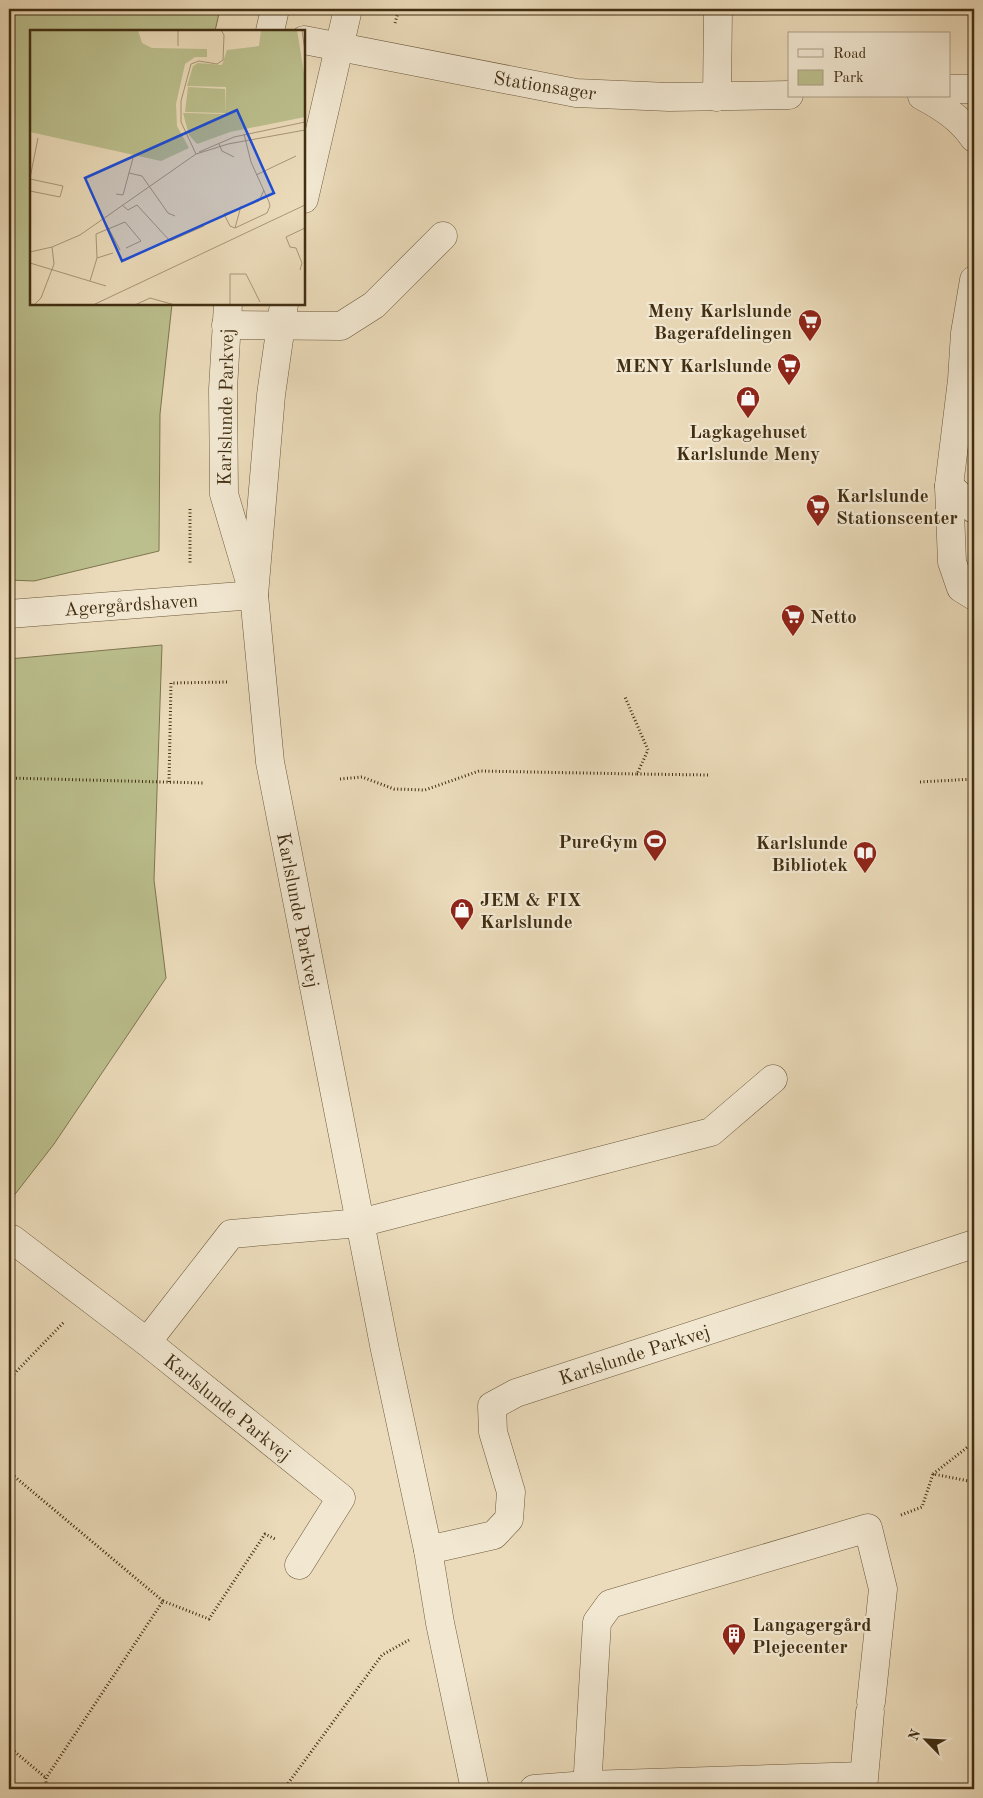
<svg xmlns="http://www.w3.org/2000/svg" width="983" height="1798" viewBox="0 0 983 1798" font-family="'Old Standard TT',serif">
<rect width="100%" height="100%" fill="#ebdbba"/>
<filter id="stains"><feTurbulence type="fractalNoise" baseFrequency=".004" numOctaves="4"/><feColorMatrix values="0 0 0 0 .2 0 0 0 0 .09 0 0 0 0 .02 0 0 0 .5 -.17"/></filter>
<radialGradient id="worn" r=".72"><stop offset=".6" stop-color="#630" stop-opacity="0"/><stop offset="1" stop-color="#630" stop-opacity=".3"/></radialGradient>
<!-- green -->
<g fill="#bbbf8d" stroke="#7e7650">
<path d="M 9,9 L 220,9 L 215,31 L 31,31 L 31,304 L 172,304 L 160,414 L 159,551 L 34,581 L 9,580 Z"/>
<path d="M 162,645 L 154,880 L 166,978 L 54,1144 L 9,1202 L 9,659 Z"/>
</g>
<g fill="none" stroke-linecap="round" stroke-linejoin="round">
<!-- minor casing -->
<g stroke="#6c593c" stroke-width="29">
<g id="minor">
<path d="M 270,31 L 275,9"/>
<path d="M 304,40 L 576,93 L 669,97 L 789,95"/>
<path d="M 949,89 L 974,89"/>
<path d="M 922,96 C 943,107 960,118 974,138"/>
<path d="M 717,97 L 718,9"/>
<path d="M 304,199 L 348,9"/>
<path d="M 974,280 L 965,333 L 962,380 L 949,486 L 952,562 L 961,588 L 974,596"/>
<path d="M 228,304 L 223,389 L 224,494 L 250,582"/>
<path d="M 284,304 L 271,395 L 254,595 L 270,762 L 385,1350 L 428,1550 L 440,1623 L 475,1789"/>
<path d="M 226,325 L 341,326 L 374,305 L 443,236"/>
<path d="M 949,486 L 974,509"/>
<path d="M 9,614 L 254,595"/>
<path d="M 12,1239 L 147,1342 L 341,1498 L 299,1565"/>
<path d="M 147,1342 L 231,1234 L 360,1223 L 711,1132 L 773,1079"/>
<path d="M 428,1550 L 494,1535 L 509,1519 L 511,1492 L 493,1432 L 492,1406 L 516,1393 L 974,1244"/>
<path d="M 534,1789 L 587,1785 L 863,1776"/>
<path d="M 587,1789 L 597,1622 L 610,1604 L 868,1528 L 883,1589 L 871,1702"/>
<path d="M 863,1789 L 870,1712"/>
</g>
</g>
<!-- path -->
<g stroke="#412e12" stroke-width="3" stroke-dasharray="1 2.5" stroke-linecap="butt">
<path d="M 395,23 L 399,9"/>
<path d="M 190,509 L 190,565"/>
<path d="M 637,774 L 709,775"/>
<path d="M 9,778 L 203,783"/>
<path d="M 340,779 L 362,777 L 394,789 L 425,790 L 479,771 L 637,774 L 648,750 L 625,697"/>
<path d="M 169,782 L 171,683 L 227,682"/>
<path d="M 920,782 L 974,779"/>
<path d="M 9,1379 L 64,1322"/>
<path d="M 9,1472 L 163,1601 L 46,1778 L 46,1789"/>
<path d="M 933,1474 L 974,1442"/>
<path d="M 901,1515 L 922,1507 L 933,1474 L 974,1482"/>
<path d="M 163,1601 L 209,1619 L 265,1534 L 275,1539"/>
<path d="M 9,1747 L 46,1778"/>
<path d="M 284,1789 L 382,1655 L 409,1640"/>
</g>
<!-- minor -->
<use href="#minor" stroke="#f2e8d2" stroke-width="28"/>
</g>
<!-- icons -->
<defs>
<g id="supermarket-pin" transform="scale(1.25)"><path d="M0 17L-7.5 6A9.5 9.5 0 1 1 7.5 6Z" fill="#8f2418" stroke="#f2e8d2"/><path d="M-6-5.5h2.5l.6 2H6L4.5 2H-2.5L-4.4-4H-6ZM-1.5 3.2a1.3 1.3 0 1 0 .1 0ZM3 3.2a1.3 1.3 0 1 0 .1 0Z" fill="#fff"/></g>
<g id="shop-pin" transform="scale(1.25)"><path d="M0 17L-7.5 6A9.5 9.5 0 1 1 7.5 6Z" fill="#8f2418" stroke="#f2e8d2"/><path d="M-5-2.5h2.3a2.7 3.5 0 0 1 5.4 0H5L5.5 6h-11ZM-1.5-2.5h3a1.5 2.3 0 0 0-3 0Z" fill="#fff"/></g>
<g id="stadium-pin" transform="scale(1.25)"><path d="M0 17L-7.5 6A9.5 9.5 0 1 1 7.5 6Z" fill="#8f2418" stroke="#f2e8d2"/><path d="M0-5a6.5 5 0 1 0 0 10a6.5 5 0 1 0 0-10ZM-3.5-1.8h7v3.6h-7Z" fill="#fff"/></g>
<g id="library-pin" transform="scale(1.25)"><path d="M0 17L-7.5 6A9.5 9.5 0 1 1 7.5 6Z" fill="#8f2418" stroke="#f2e8d2"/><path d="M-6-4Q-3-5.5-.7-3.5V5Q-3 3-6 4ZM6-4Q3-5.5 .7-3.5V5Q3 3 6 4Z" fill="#fff"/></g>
<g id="building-pin" transform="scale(1.25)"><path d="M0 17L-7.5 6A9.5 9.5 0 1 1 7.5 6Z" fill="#8f2418" stroke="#f2e8d2"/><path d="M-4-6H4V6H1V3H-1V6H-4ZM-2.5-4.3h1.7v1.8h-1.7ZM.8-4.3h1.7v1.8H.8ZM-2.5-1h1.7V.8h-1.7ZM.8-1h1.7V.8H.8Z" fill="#fff"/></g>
</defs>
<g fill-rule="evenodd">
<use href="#supermarket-pin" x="810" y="321"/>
<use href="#supermarket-pin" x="789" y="365"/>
<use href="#shop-pin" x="748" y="398"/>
<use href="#supermarket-pin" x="818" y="506"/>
<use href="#supermarket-pin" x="793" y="616"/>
<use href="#stadium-pin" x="655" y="841"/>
<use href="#library-pin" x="865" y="853"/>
<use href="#shop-pin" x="462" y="910"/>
<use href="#building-pin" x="734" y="1635"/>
</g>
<g text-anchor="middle" stroke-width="4.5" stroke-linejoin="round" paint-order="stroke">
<!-- street labels -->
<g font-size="19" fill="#412e12" stroke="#f2e8d2">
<text transform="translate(545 85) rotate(9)" y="7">Stationsager</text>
<text transform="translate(225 407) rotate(-89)" y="7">Karlslunde Parkvej</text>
<text transform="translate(131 604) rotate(-4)" y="7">Agergårdshaven</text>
<text transform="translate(299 910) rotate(79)" y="7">Karlslunde Parkvej</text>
<text transform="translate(634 1354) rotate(-18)" y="7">Karlslunde Parkvej</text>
<text transform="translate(228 1407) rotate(39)" y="7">Karlslunde Parkvej</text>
</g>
<!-- poi labels -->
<g font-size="19" font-weight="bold" fill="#412e12" stroke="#f2e8d2" text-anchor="end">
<text x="792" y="317">Meny Karlslunde<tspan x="792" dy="22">Bagerafdelingen</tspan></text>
<text x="772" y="372">MENY Karlslunde</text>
<text x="748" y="438" text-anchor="middle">Lagkagehuset<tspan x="748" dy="22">Karlslunde Meny</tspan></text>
<text x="836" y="502" text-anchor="start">Karlslunde<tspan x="836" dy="22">Stationscenter</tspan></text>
<text x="810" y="623" text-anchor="start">Netto</text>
<text x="638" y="848">PureGym</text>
<text x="848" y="849">Karlslunde<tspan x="848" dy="22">Bibliotek</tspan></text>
<text x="480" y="906" text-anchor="start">JEM &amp; FIX<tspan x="480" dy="22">Karlslunde</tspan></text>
<text x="752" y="1631" text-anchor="start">Langagergård<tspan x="752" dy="22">Plejecenter</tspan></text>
</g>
</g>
<!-- overview -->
<g transform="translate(30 30)">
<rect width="275" height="275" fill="#ebdbba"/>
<path d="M 0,0 L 108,0 L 112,13 L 122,18 L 177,19 L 177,27 L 165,27 L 155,34 L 146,74 L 147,96 L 159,118 L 131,131 L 0,102 ZM 231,0 L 267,0 L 275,49 L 275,87 L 200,102 L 167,114 L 159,105 L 153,83 L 195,84 L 196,57 L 157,56 L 163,36 L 168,33 L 192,35 L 197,20 L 229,16 ZM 158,57 L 195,59 L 195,83 L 155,82 Z" fill="#bbbf8d"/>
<path fill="none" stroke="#a79677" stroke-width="1" d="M 272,0 L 275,21M 148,16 L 148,0M 214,104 L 221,132 L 239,172 L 240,176 L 237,183 L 205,198 L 200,196 L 194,184 L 229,171 L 234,160M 189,114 L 192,121 L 204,127M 169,122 L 204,107 L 275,92M 166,124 L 151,92 L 151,71 L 161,34 L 169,31 L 187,34 L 193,30 L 194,5 L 191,0M 99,143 L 112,146 L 138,183 L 145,186M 226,145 L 266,126M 0,148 L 8,108M 0,149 L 33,156 L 30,167 L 0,161M 86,164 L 93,165 L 103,128M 92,175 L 98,180 L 107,175 L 140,211 L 174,196M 73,188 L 90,220M 205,198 L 211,176M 0,222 L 22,217 L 50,205 L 166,124 L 198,114 L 275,100M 67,228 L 83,223M 0,233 L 76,256M 270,240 L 272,233 L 266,218 L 260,217 L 256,207 L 275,198M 60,251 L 67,228 L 66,204 L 95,192 L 111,211 L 96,218M 4,275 L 11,268 L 24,234 L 22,217M 63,275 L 275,175M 105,275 L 120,268 L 145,275M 200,275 L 200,244 L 216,244 L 230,272"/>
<path fill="#1d4ed8" fill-opacity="0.15" stroke="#1d4ed8" stroke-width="2.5" d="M 207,80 L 244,163 L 92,231 L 55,148 Z"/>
<rect width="275" height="275" fill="none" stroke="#412e12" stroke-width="2.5"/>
</g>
<!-- margin -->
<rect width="983" height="1798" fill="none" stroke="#ebdbba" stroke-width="30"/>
<rect x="10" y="10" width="963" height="1778" fill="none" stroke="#412e12" stroke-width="2.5"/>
<rect x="15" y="15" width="953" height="1768" fill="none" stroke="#412e12"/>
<!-- legend -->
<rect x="788" y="32" width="162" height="65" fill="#f2e8d2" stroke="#ab9e85"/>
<rect x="798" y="49" width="25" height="8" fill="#f2e8d2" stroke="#ab9e85"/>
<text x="833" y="58" font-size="15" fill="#412e12">Road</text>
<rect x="798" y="70" width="25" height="15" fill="#bbbf8d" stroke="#ab9e85"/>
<text x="833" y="82" font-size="15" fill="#412e12">Park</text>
<!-- north arrow -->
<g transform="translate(926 1740) rotate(294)" stroke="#f2e8d2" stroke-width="4" paint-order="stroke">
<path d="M0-4L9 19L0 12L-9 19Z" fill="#412e12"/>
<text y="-8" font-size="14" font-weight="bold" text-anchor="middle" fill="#412e12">N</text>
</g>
<rect width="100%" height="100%" filter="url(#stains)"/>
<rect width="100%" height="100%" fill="url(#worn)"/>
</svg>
